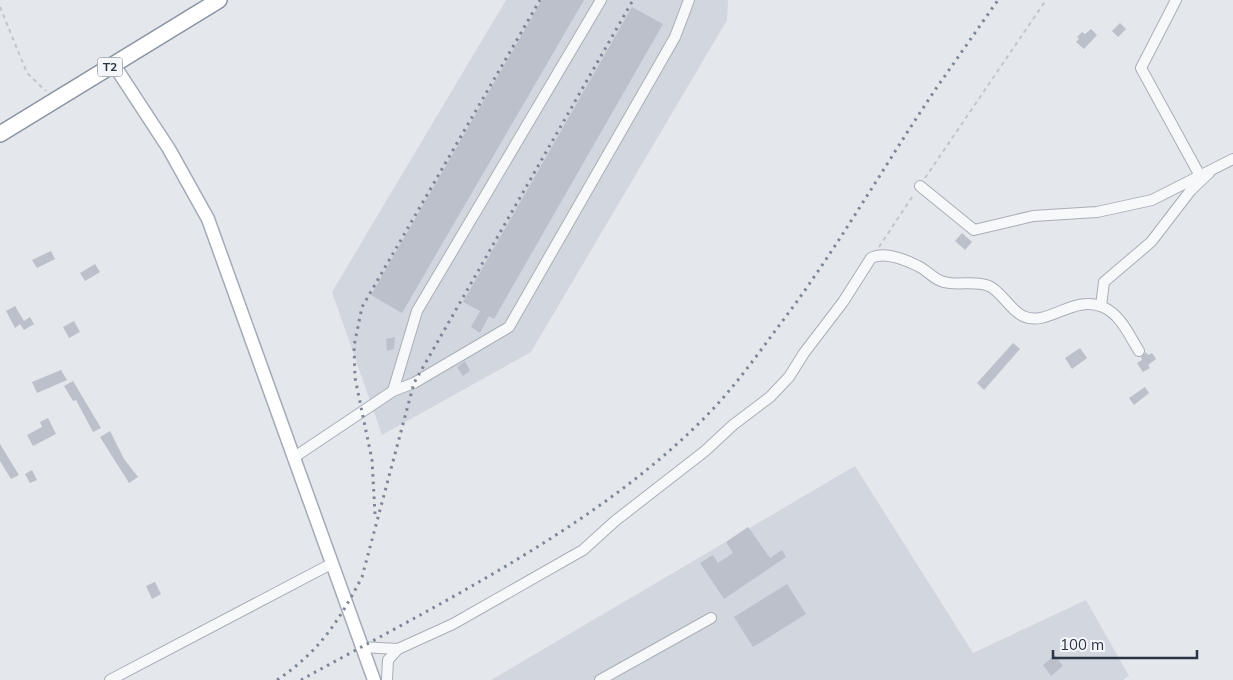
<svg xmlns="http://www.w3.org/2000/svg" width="1233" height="680" viewBox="0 0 1233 680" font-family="Mulish,sans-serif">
<rect width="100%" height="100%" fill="#e4e7ec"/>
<!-- built -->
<g fill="#d2d6de">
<path d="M 506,0 L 728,0 L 727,20 L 531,352 L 382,435 L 332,292 Z"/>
<path d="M 855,466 L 973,653 L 1086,600 L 1129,676 L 1123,680 L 491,680 Z"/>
</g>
<!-- building -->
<g fill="#bbc0ca">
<path d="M 542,0 L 584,0 L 402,313 L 371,295 Z"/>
<path d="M 632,7 L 663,24 L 494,319 L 489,316 L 480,333 L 471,327 L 480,311 L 463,302 Z"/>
<path d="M 1120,23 L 1126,29 L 1118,37 L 1112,31 Z"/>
<path d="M 1091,29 L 1097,35 L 1084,49 L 1076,42 L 1079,39 L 1077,37 L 1082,32 L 1085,34 Z"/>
<path d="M 962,233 L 972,242 L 965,250 L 955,241 Z"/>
<path d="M 51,251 L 55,259 L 37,268 L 32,260 Z"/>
<path d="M 95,264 L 100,272 L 85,281 L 80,273 Z"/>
<path d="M 15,306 L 24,321 L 30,317 L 34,324 L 24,330 L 20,324 L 15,328 L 6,311 Z"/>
<path d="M 74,321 L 80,332 L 69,338 L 63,327 Z"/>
<path d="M 395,337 L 394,349 L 387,351 L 386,339 Z"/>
<path d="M 1013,343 L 1020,349 L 984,390 L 977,383 Z"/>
<path d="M 1080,348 L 1087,358 L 1072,369 L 1065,358 Z"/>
<path d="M 1146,352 L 1148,355 L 1152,353 L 1156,359 L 1148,365 L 1150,368 L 1143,372 L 1137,363 L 1142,360 L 1141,357 Z"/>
<path d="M 465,361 L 470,371 L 463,376 L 457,367 Z"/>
<path d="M 61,370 L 67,380 L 37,393 L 32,382 Z"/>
<path d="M 73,381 L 101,428 L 93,432 L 76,400 L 73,401 L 64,386 Z"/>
<path d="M 1145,387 L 1149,393 L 1134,405 L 1129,398 Z"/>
<path d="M 48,418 L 56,434 L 33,446 L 27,435 L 42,427 L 40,422 Z"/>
<path d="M 110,431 L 124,459 L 138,477 L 129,483 L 100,437 Z"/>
<path d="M 0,444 L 19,475 L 11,479 L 0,461 Z"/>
<path d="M 32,470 L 37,480 L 30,483 L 25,474 Z"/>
<path d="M 748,527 L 770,558 L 782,550 L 786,557 L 724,599 L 700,563 L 713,555 L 718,563 L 733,553 L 726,542 Z"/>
<path d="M 155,582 L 161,594 L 152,599 L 146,586 Z"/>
<path d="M 787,584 L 806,614 L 753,647 L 734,617 Z"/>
<path d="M 1055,655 L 1063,666 L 1051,676 L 1043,665 Z"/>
</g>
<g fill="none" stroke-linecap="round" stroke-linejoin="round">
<!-- minor casing -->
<g stroke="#a9aeb7" stroke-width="12">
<g id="minor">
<path d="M 1176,0 L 1141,68 L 1199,174"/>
<path d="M 920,186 L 974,230 L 1033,216 L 1097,212 L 1152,200 L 1233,159"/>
<path d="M 1101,306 L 1104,282 L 1151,242 L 1191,190 L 1209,173"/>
<path d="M 393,391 L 417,311 L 601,0"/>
<path d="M 293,458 L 393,391 L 414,383 L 509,327 L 675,37 L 689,0"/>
<path d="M 361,647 L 398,649"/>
<path d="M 110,680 L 331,564"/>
<path d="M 387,680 L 388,660 L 398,649 L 453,624 L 583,550 L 615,521 L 705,451 L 733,425 L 770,397 L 789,377 L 804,353 L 843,302 L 871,258 C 885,251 904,259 918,266 C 927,270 934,280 944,282 C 959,286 974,280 989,286 C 1002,292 1010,310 1023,316 C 1047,328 1073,294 1103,307 C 1121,315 1129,335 1139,351"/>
<path d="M 600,680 L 711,618"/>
</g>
</g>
<!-- major casing -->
<g stroke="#a3abb8" stroke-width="15">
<path id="major" d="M 114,65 L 169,149 L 208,219 L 374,680"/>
</g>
<!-- highway casing -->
<g stroke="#8b94a3" stroke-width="18">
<path id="highway" d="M 0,134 L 219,0"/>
</g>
<!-- path -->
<g stroke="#c2c5cb" stroke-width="2" stroke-dasharray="4 4" stroke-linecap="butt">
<path d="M 0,7 L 27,73 L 46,91"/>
<path d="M 925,178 L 1046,0"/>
<path d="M 879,247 L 914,194"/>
</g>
<!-- minor -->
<use href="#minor" stroke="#f7f8fa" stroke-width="10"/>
<!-- major -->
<use href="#major" stroke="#fff" stroke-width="12"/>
<!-- highway -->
<use href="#highway" stroke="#fff" stroke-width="15"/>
<!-- rail -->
<g stroke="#7d8696" stroke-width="3" stroke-dasharray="2.5 5" stroke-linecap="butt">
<path d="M 375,514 L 372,460 L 355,378 L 354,346 L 362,307 L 540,0"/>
<path d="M 277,680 C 319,652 339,621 362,577 L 414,383 L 633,0"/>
<path d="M 301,680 C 438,604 604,524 713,409 C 741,379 765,344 790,311 C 842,240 886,163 935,90 C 956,60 977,30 998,0"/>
</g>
</g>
<g text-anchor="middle" stroke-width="4.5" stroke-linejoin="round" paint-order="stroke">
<!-- shield labels -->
<rect fill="#f4f6f9" stroke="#676e7b" stroke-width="1" x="97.5" y="57.5" width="25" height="19" rx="4"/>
<g font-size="12" font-weight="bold" fill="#2b3445">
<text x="110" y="71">T2</text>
</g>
</g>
<!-- scale -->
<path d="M1053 650v8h144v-8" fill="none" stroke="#2b3445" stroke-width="2.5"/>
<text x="1060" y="650" font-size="15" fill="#2b3445" stroke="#f4f6f9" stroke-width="4" paint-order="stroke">100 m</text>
</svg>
